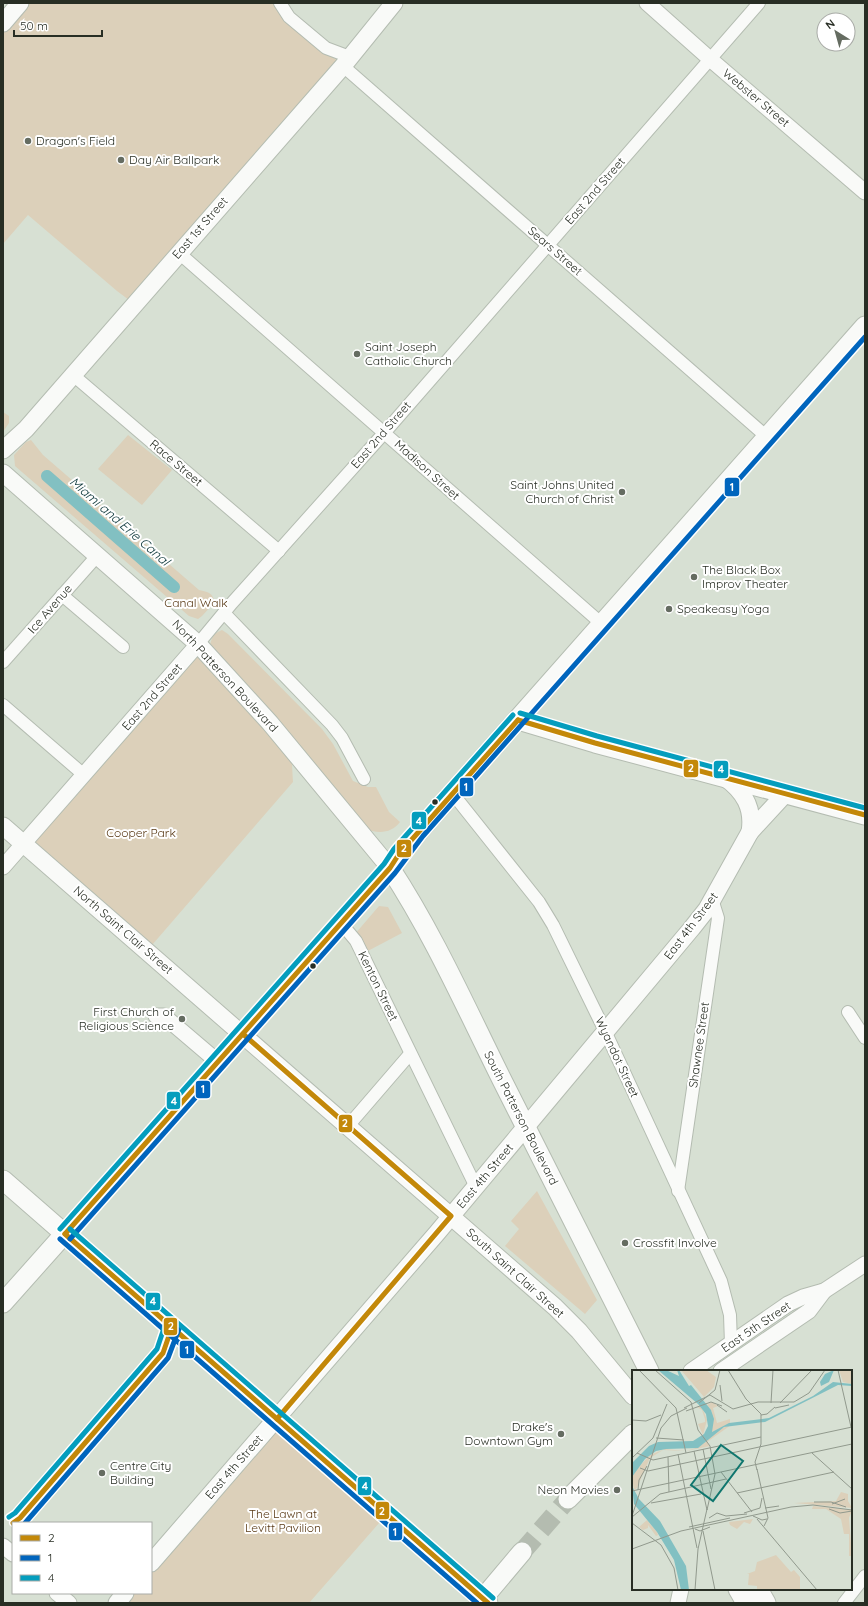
<svg xmlns="http://www.w3.org/2000/svg" width="868" height="1606" viewBox="0 0 868 1606" font-family="Quicksand,sans-serif">
<rect width="100%" height="100%" fill="#d7e0d3"/>
<!-- green -->
<g fill="#dcd0ba">
<path d="M 22,3 L 280,3 L 289,17 L 343,66 L 133,303 L 117,291 L 28,215 L 3,244 L 3,25 Z"/>
<path d="M 3,412 L 9,416 L 9,423 L 3,432 Z"/>
<path d="M 128,435 L 172,470 L 142,505 L 98,469 Z"/>
<path d="M 31,440 L 43,455 L 199,590 C 208,592 214,593 214,603 L 202,616 L 198,619 L 189,616 L 15,466 L 14,455 L 26,442 Z"/>
<path d="M 222,630 L 228,634 L 322,729 L 333,744 L 353,781 L 368,787 L 376,787 L 389,812 L 400,822 C 391,834 377,834 364,828 L 210,645 C 212,637 214,633 222,630 Z"/>
<path d="M 198,644 L 291,748 L 293,782 L 146,952 L 23,844 Z"/>
<path d="M 379,906 L 388,907 L 402,933 L 364,953 L 355,934 Z"/>
<path d="M 537,1191 L 597,1300 L 585,1314 L 505,1246 L 519,1229 L 511,1221 Z"/>
<path d="M 277,1419 L 387,1514 L 309,1603 L 117,1603 L 125,1593 L 151,1593 L 151,1563 Z"/>
</g>
<g fill="none" stroke-linecap="round" stroke-linejoin="round">
<!-- canal -->
<path stroke="#82c0c2" stroke-width="12" d="M 47,476 L 174,587"/>
<!-- primary-tunnel -->
<path stroke="#b4bcb0" stroke-width="19" stroke-dasharray="19 10" stroke-linecap="butt" d="M 522,1552 L 568,1499"/>
<!-- minor casing -->
<g stroke="#b4bcb1" stroke-width="14">
<g id="minor">
<path d="M 280,3 L 289,17 L 326,48 L 350,57"/>
<path d="M 343,66 L 767,437"/>
<path d="M 179,253 L 602,624"/>
<path d="M 73,375 L 279,551"/>
<path d="M 62,595 L 123,647"/>
<path d="M 224,613 L 332,725 L 342,738 L 364,779"/>
<path d="M 198,644 L 232,603 L 385,432 L 759,3"/>
<path d="M 3,662 L 97,556"/>
<path d="M 3,705 L 84,775"/>
<path d="M 453,794 L 539,902 L 553,925 L 605,1031 L 721,1281 L 730,1315 L 731,1344"/>
<path d="M 341,923 L 356,941 L 476,1187"/>
<path d="M 848,1012 L 865,1038"/>
<path d="M 348,1126 L 410,1054"/>
<path d="M 678,1191 L 718,918 L 712,899"/>
<path d="M 844,1603 L 865,1576"/>
</g>
</g>
<!-- tertiary casing -->
<g stroke="#b4bcb1" stroke-width="17">
<g id="tertiary">
<path d="M 647,3 L 710,59 L 865,192"/>
<path d="M 3,867 L 198,644"/>
<path d="M 156,1016 L 164,1016 L 218,1062"/>
<path d="M 691,1371 L 788,1304 L 803,1297 L 824,1291 L 865,1264"/>
<path d="M 721,1371 L 809,1311 L 824,1291"/>
<path d="M 3,1546 L 13,1554"/>
<path d="M 57,1593 L 69,1603"/>
<path d="M 678,1603 L 681,1589"/>
</g>
</g>
<!-- secondary casing -->
<g stroke="#b4bcb1" stroke-width="19">
<g id="secondary">
<path d="M 3,23 L 20,3"/>
<path d="M 3,450 L 26,429 L 343,66 L 394,3"/>
<path d="M 3,473 L 198,644 L 270,723 L 390,868"/>
<path d="M 724,777 C 744,791 754,808 750,832"/>
<path d="M 3,826 L 555,1307 L 579,1331 L 633,1396"/>
<path d="M 151,1563 L 437,1233 L 692,928 L 707,909 L 750,832 L 785,794"/>
<path d="M 117,1603 L 125,1593"/>
</g>
</g>
<!-- primary casing -->
<g stroke="#b4bcb1" stroke-width="21">
<g id="primary">
<path d="M 518,720 L 595,743 L 865,815"/>
<path d="M 390,868 C 434,935 467,1010 503,1082 C 551,1179 601,1274 649,1371"/>
<path d="M 3,1180 L 488,1603"/>
<path d="M 3,1303 L 390,868 L 418,832 L 865,326"/>
<path d="M 568,1499 L 633,1434"/>
<path d="M 738,1589 L 746,1603"/>
<path d="M 758,1589 L 766,1603"/>
<path d="M 479,1603 L 522,1552"/>
</g>
</g>
<!-- minor -->
<use href="#minor" stroke="#f9faf8" stroke-width="12"/>
<!-- tertiary -->
<use href="#tertiary" stroke="#f9faf8" stroke-width="15"/>
<!-- secondary -->
<use href="#secondary" stroke="#f9faf8" stroke-width="17"/>
<!-- primary -->
<use href="#primary" stroke="#f9faf8" stroke-width="19"/>
<!-- bus-1 casing -->
<g stroke="#fff" stroke-width="8">
<g id="bus-1">
<path d="M 518,720 L 595,743 L 865,815"/>
<path d="M 243,1034 L 451,1216 L 277,1419"/>
<path d="M 65,1234 L 390,868 L 399,854 L 518,720"/>
<path d="M 65,1234 L 488,1603"/>
<path d="M 13,1523 L 20,1518 L 163,1353 L 172,1327"/>
</g>
</g>
<!-- bus-2 casing -->
<g stroke="#fff" stroke-width="8">
<g id="bus-2">
<path d="M 60,1239 L 477,1603"/>
<path d="M 70,1239 L 395,873 L 423,836 L 865,337"/>
<path d="M 25,1523 L 168,1358 L 179,1329"/>
</g>
</g>
<!-- bus-3 casing -->
<g stroke="#fff" stroke-width="8">
<g id="bus-3">
<path d="M 520,713 L 597,736 L 865,808"/>
<path d="M 60,1229 L 384,864 L 394,849 L 513,715"/>
<path d="M 70,1229 L 493,1598"/>
<path d="M 9,1517 L 15,1513 L 157,1349 L 165,1325"/>
</g>
</g>
<!-- bus-1 -->
<use href="#bus-1" stroke="#c38809" stroke-width="5"/>
<!-- bus-2 -->
<use href="#bus-2" stroke="#0065bd" stroke-width="5"/>
<!-- bus-3 -->
<use href="#bus-3" stroke="#049dbd" stroke-width="5"/>
</g>
<!-- markers -->
<g fill="#656c61" stroke="#fff" stroke-width="1.5">
<circle cx="28" cy="141" r="4"/>
<circle cx="121" cy="160" r="4"/>
<circle cx="357" cy="354" r="4"/>
<circle cx="622" cy="492" r="4"/>
<circle cx="694" cy="577" r="4"/>
<circle cx="669" cy="609" r="4"/>
<circle cx="182" cy="1019" r="4"/>
<circle cx="625" cy="1243" r="4"/>
<circle cx="561" cy="1434" r="4"/>
<circle cx="102" cy="1473" r="4"/>
<circle cx="617" cy="1490" r="4"/>
</g>
<g fill="#282e24" stroke="#fff" stroke-width="1.5">
<circle cx="435" cy="802" r="3.5"/>
<circle cx="313" cy="966" r="3.5"/>
</g>
<g text-anchor="middle" stroke-width="4" stroke-linejoin="round" paint-order="stroke">
<!-- street labels -->
<g font-size="12" fill="#282e24" stroke="#fff">
<text transform="translate(756 98) rotate(40)" y="4">Webster Street</text>
<text transform="translate(595 191) rotate(-49)" y="4">East 2nd Street</text>
<text transform="translate(200 228) rotate(-49)" y="4">East 1st Street</text>
<text transform="translate(555 251) rotate(41)" y="4">Sears Street</text>
<text transform="translate(381 435) rotate(-49)" y="4">East 2nd Street</text>
<text transform="translate(176 463) rotate(40)" y="4">Race Street</text>
<text transform="translate(427 470) rotate(42)" y="4">Madison Street</text>
<text transform="translate(50 609) rotate(-49)" y="4">Ice Avenue</text>
<text transform="translate(225 676) rotate(47)" y="4">North Patterson Boulevard</text>
<text transform="translate(152 697) rotate(-49)" y="4">East 2nd Street</text>
<text transform="translate(691 926) rotate(-53)" y="4">East 4th Street</text>
<text transform="translate(123 930) rotate(41)" y="4">North Saint Clair Street</text>
<text transform="translate(378 986) rotate(64)" y="4">Kenton Street</text>
<text transform="translate(699 1045) rotate(-82)" y="4">Shawnee Street</text>
<text transform="translate(617 1057) rotate(65)" y="4">Wyandot Street</text>
<text transform="translate(521 1118) rotate(63)" y="4">South Patterson Boulevard</text>
<text transform="translate(485 1176) rotate(-50)" y="4">East 4th Street</text>
<text transform="translate(515 1273) rotate(42)" y="4">South Saint Clair Street</text>
<text transform="translate(756 1327) rotate(-34)" y="4">East 5th Street</text>
<text transform="translate(234 1467) rotate(-49)" y="4">East 4th Street</text>
</g>
<!-- poi labels -->
<g font-size="12" fill="#282e24" stroke="#fff" text-anchor="start">
<text x="36" y="145">Dragon's Field</text>
<text x="129" y="164">Day Air Ballpark</text>
<text x="365" y="351">Saint Joseph<tspan x="365" dy="14">Catholic Church</tspan></text>
<text x="614" y="489" text-anchor="end">Saint Johns United<tspan x="614" dy="14">Church of Christ</tspan></text>
<text x="702" y="574">The Black Box<tspan x="702" dy="14">Improv Theater</tspan></text>
<text x="677" y="613">Speakeasy Yoga</text>
<text x="174" y="1016" text-anchor="end">First Church of<tspan x="174" dy="14">Religious Science</tspan></text>
<text x="633" y="1247">Crossfit Involve</text>
<text x="553" y="1431" text-anchor="end">Drake's<tspan x="553" dy="14">Downtown Gym</tspan></text>
<text x="110" y="1470">Centre City<tspan x="110" dy="14">Building</tspan></text>
<text x="609" y="1494" text-anchor="end">Neon Movies</text>
</g>
<!-- park labels -->
<g font-size="12" fill="#583814" stroke="#fff">
<text x="196" y="607">Canal Walk</text>
<text x="141" y="837">Cooper Park</text>
<text x="283" y="1518">The Lawn at<tspan x="283" dy="14">Levitt Pavilion</tspan></text>
</g>
<!-- water labels -->
<g font-size="13" font-style="italic" fill="#0c3639" stroke="#fff">
<text transform="translate(120 521) rotate(41)" y="5">Miami and Erie Canal</text>
</g>
</g>
<!-- overview -->
<g transform="translate(632 1370)">
<rect width="220" height="220" fill="#d7e0d3"/>
<path d="M 49,0 L 74,0 L 84,7 L 82,17 L 72,27 ZM 207,0 L 220,0 L 220,14 L 211,12 ZM 80,32 L 86,36 L 81,38 L 85,53 L 98,49 L 98,53 L 80,62 L 80,42 L 75,35 ZM 68,36 L 72,42 L 75,50 L 71,65 L 66,54 L 73,52 L 73,49 L 70,40 L 65,37 ZM 99,55 L 75,72 L 78,76 L 54,81 L 67,77 L 90,58 ZM 33,79 L 53,81 L 31,80 L 18,88 L 5,118 L 2,120 L 0,107 L 4,100 L 18,85 ZM 209,122 L 216,124 L 216,131 L 220,138 L 162,133 L 204,131 ZM 181,136 L 220,140 L 217,148 L 220,186 L 217,186 L 217,164 L 212,164 L 209,149 L 194,139 L 180,139 ZM 121,149 L 118,154 L 112,152 L 105,159 L 98,155 L 97,152 ZM 15,150 L 25,162 L 26,165 L 24,166 L 16,155 L 16,158 L 11,160 L 7,157 ZM 144,185 L 159,202 L 162,200 L 168,207 L 168,220 L 132,220 L 119,218 L 125,219 L 125,216 L 116,215 L 117,204 L 115,204 L 123,201 L 125,192 Z" fill="#dcd0ba"/>
<path d="M 26,0 L 34,0 L 47,6 L 45,0 L 47,0 L 57,16 L 59,15 L 79,40 L 82,49 L 80,62 L 97,53 L 137,48 L 181,26 L 201,12 L 220,14 L 220,16 L 206,15 L 133,52 L 92,57 L 66,78 L 34,79 L 24,81 L 13,89 L 0,107 L 0,93 L 17,76 L 26,72 L 61,71 L 72,64 L 76,56 L 74,44 L 66,34 ZM 202,0 L 197,12 L 189,16 L 188,12 L 193,4 ZM 0,116 L 7,129 L 28,151 L 54,196 L 57,220 L 49,220 L 42,190 L 25,162 L 2,134 Z" fill="#82c0c2"/>
<path fill="none" stroke="#91998d" stroke-width="1" d="M 7,0 L 44,38 L 54,83M 23,0 L 59,32 L 66,60 L 78,76 L 83,104 L 75,140M 96,0 L 114,29 L 129,44 L 129,74 L 123,92 L 125,100M 206,0 L 219,57M 88,15 L 90,31M 67,33 L 83,20 L 88,0M 139,33 L 141,0M 148,33 L 180,0M 85,35 L 95,42M 52,38 L 78,25 L 101,39 L 126,32 L 162,32 L 177,23 L 193,0M 143,38 L 157,35M 54,41 L 79,32 L 90,36M 129,45 L 135,44 L 143,37M 0,50 L 14,51 L 29,45M 24,68 L 52,70M 71,79 L 79,119M 62,81 L 75,140M 5,83 L 21,90 L 129,67M 180,83 L 220,119M 46,84 L 65,178M 36,87 L 37,122M 0,88 L 21,68 L 35,34M 8,98 L 16,101 L 220,57M 125,99 L 136,148 L 132,156M 89,102 L 120,142M 6,120 L 7,110 L 15,96M 0,121 L 220,74M 105,123 L 202,102M 182,132 L 199,132 L 214,137M 19,133 L 69,124M 200,134 L 213,129M 133,138 L 147,136M 197,139 L 208,143 L 220,141M 112,143 L 128,138 L 130,128M 0,146 L 29,58 L 39,46 L 55,38M 121,146 L 130,150 L 135,149M 0,147 L 28,124 L 94,109M 77,148 L 85,143 L 94,146 L 115,144M 125,149 L 185,220M 0,153 L 29,175 L 42,198 L 46,220M 57,157 L 98,148M 63,159 L 68,161 L 78,157M 71,161 L 83,220M 0,179 L 49,161 L 159,137 L 181,135 L 220,140M 63,220 L 66,179 L 75,139M 110,220 L 125,220"/>
<path fill="#0f766e" fill-opacity="0.15" stroke="#0f766e" stroke-width="2" d="M 89,75 L 111,91 L 81,131 L 59,115 Z"/>
<rect width="220" height="220" fill="none" stroke="#282e24" stroke-width="2"/>
</g>
<g stroke="#fff" stroke-width="1.5">
<rect x="724" y="477" width="16" height="20" rx="4" fill="#0065bd"/>
<rect x="683" y="759" width="16" height="19" rx="4" fill="#c38809"/>
<rect x="713" y="760" width="16" height="19" rx="4" fill="#049dbd"/>
<rect x="459" y="777" width="15" height="20" rx="4" fill="#0065bd"/>
<rect x="411" y="811" width="16" height="19" rx="4" fill="#049dbd"/>
<rect x="396" y="839" width="16" height="19" rx="4" fill="#c38809"/>
<rect x="195" y="1080" width="16" height="19" rx="4" fill="#0065bd"/>
<rect x="166" y="1091" width="15" height="19" rx="4" fill="#049dbd"/>
<rect x="338" y="1114" width="15" height="19" rx="4" fill="#c38809"/>
<rect x="145" y="1292" width="16" height="19" rx="4" fill="#049dbd"/>
<rect x="163" y="1317" width="15" height="19" rx="4" fill="#c38809"/>
<rect x="179" y="1340" width="16" height="19" rx="4" fill="#0065bd"/>
<rect x="357" y="1476" width="15" height="20" rx="4" fill="#049dbd"/>
<rect x="375" y="1501" width="15" height="19" rx="4" fill="#c38809"/>
<rect x="388" y="1522" width="15" height="19" rx="4" fill="#0065bd"/>
</g>
<g font-size="11" text-anchor="middle" font-weight="bold" fill="#fff">
<text x="732" y="491">1</text>
<text x="691" y="772">2</text>
<text x="721" y="773">4</text>
<text x="466" y="791">1</text>
<text x="419" y="825">4</text>
<text x="404" y="852">2</text>
<text x="203" y="1093">1</text>
<text x="174" y="1105">4</text>
<text x="345" y="1127">2</text>
<text x="153" y="1305">4</text>
<text x="171" y="1330">2</text>
<text x="187" y="1354">1</text>
<text x="365" y="1490">4</text>
<text x="382" y="1515">2</text>
<text x="395" y="1536">1</text>
</g>
<!-- border -->
<rect width="868" height="1606" fill="none" stroke="#282e24" stroke-width="8"/>
<!-- legend -->
<rect x="12" y="1522" width="140" height="72" fill="#ffffff" stroke="#a9aba7"/>
<rect x="20" y="1535" width="20" height="6" fill="#c38809" stroke="#a9aba7"/>
<text x="48" y="1542" font-size="12" fill="#282e24">2</text>
<rect x="20" y="1555" width="20" height="6" fill="#0065bd" stroke="#a9aba7"/>
<text x="48" y="1562" font-size="12" fill="#282e24">1</text>
<rect x="20" y="1575" width="20" height="6" fill="#049dbd" stroke="#a9aba7"/>
<text x="48" y="1582" font-size="12" fill="#282e24">4</text>
<!-- north arrow -->
<g transform="translate(836 32) rotate(323)"><circle r="19" fill="#ffffff" stroke="#a9aba7"/>
<path d="M0-3L7 15L0 10L-7 15Z" fill="#656c61"/>
<text y="-6" font-size="11" font-weight="bold" text-anchor="middle" fill="#282e24">N</text>
</g>
<!-- scale -->
<path d="M14 30v6h88v-6" fill="none" stroke="#282e24" stroke-width="2"/>
<text x="20" y="30" font-size="12" fill="#282e24" stroke="#ffffff" stroke-width="3" paint-order="stroke">50 m</text>
</svg>
